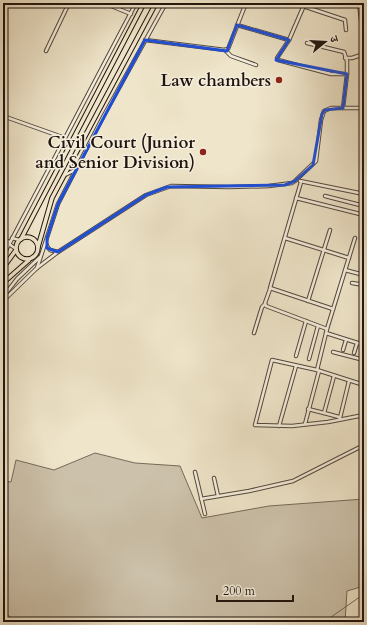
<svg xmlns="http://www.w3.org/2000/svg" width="367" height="625" viewBox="0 0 367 625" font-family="Cardo,'Noto Serif Devanagari',serif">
<rect width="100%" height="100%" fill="#efe5ca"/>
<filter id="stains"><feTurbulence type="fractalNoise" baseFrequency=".005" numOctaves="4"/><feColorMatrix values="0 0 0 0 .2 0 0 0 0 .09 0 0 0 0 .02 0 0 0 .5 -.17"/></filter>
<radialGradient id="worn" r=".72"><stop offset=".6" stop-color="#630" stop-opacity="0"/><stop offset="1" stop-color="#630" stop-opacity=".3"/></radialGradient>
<!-- green -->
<path fill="#ccc1aa" stroke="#766a5c" d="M 95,453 L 135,463 L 180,466 L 202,518 L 269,506 L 364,499 L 364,586 L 347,591 L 345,622 L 15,622 L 3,610 L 3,481 L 11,482 L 16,460 L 54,470 Z"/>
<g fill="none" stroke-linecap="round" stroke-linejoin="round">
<!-- stream -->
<path stroke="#716758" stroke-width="1" d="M 324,622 L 364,594"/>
<!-- minor casing -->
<g stroke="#53483d" stroke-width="4.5">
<g id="minor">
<path d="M 104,3 L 131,14"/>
<path d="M 314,3 L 331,5 L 338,3"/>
<path d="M 359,3 L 363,36"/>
<path d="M 303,6 L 345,20 L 346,30"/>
<path d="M 237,25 L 289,40 L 305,3"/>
<path d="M 145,40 L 225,50 L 228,49 L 246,3"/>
<path d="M 289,40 L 277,58 L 278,60 L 331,74 L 347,74"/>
<path d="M 307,43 L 344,52 L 347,61 L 347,74 L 343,108"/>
<path d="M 225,50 L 231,56 L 256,65"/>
<path d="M 46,51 L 69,3"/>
<path d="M 345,58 L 352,58 L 364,54"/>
<path d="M 3,116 L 65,138"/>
<path d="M 65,175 L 75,170"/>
<path d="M 300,181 L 364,194"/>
<path d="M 301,182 L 270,288 L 333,309"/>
<path d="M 325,196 L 364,206"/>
<path d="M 296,198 L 364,215"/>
<path d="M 12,238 L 19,240"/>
<path d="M 285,238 L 349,258"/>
<path d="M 3,240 L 10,242"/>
<path d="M 46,243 L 47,246 L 50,250 L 58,252"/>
<path d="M 9,244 L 16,249"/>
<path d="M 3,256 L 136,3"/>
<path d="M 37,268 L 58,204 L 103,117 L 166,3"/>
<path d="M 345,270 L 364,275"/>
<path d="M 352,283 L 364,285"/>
<path d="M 270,289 L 265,303 L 266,306 L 327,329"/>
<path d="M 3,297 L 17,279 L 40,257"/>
<path d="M 3,301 L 37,268 L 58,252 L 146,195 L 171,186 L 229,187 L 269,186 L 292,183 L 295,181 L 316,161 L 321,120 L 324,111 L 331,108 L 364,108"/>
<path d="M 308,301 L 330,230"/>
<path d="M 254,333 L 262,307 L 265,304"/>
<path d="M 326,333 L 364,345"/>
<path d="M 343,350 L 346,340"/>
<path d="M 333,352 L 364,360"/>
<path d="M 354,353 L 357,343"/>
<path d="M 296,356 L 306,321"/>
<path d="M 309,359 L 318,326"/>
<path d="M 317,370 L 327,329 L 355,238"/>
<path d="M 334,376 L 324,413 L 339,417 L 340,419"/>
<path d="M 364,385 L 317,370 L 272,360 L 255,425 L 292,426 L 328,422 L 364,415"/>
<path d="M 308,409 L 324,413"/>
<path d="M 340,418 L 349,381"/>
<path d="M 305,424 L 319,371"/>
<path d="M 279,426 L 296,366"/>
<path d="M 195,472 L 205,514"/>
<path d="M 214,478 L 218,496"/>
<path d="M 201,499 L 249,491 L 293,481 L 364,445"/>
</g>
</g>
<!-- major casing -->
<g stroke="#1f140e" stroke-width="5.5">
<g id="major">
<circle cx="27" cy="248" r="11"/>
<path d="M 21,239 L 144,3"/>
<path d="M 38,247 L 52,198 L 156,3"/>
<path d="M 3,268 L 16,250"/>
<path d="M 3,283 L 29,260"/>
</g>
</g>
<!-- minor -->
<use href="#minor" stroke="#f5eedd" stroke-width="2.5"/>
<!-- major -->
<use href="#major" stroke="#efe5ca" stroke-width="3.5"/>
</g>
<!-- marked area -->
<path fill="none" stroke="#1d4ed8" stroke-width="3" stroke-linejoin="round" d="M 237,25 L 289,40 L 276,60 L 347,74 L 343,108 L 325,110 L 322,114 L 313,165 L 295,181 L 285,185 L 167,187 L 146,195 L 58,252 L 47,248 L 47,238 L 58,204 L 145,40 L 227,51 Z"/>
<!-- markers -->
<g fill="#8f2418" stroke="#f5eedd" stroke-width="1.5">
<circle cx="279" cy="80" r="4"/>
<circle cx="203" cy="152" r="4"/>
</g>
<g text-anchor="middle" stroke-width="3" stroke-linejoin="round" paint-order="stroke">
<!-- poi labels -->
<g font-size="17" font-weight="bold" fill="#1f140e" stroke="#f5eedd" text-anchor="end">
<text x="271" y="86">Law chambers</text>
<text x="195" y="148">Civil Court (Junior<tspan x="195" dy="20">and Senior Division)</tspan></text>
</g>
</g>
<!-- margin -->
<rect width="367" height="625" fill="none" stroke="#efe5ca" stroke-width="16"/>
<rect x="4" y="4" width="359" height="617" fill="none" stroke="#1f140e" stroke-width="2"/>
<rect x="8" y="8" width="351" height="609" fill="none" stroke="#1f140e"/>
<!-- north arrow -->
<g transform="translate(325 42) rotate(72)" stroke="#f5eedd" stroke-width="3" paint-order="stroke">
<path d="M0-3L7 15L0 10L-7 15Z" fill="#1f140e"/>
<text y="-6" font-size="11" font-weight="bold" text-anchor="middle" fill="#1f140e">उ</text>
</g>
<!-- scale -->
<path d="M217 595v6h76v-6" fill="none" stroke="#1f140e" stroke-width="2"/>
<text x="223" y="595" font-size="12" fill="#1f140e" stroke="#f5eedd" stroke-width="3" paint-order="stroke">200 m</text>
<rect width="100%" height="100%" filter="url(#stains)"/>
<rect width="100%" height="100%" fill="url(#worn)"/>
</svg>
